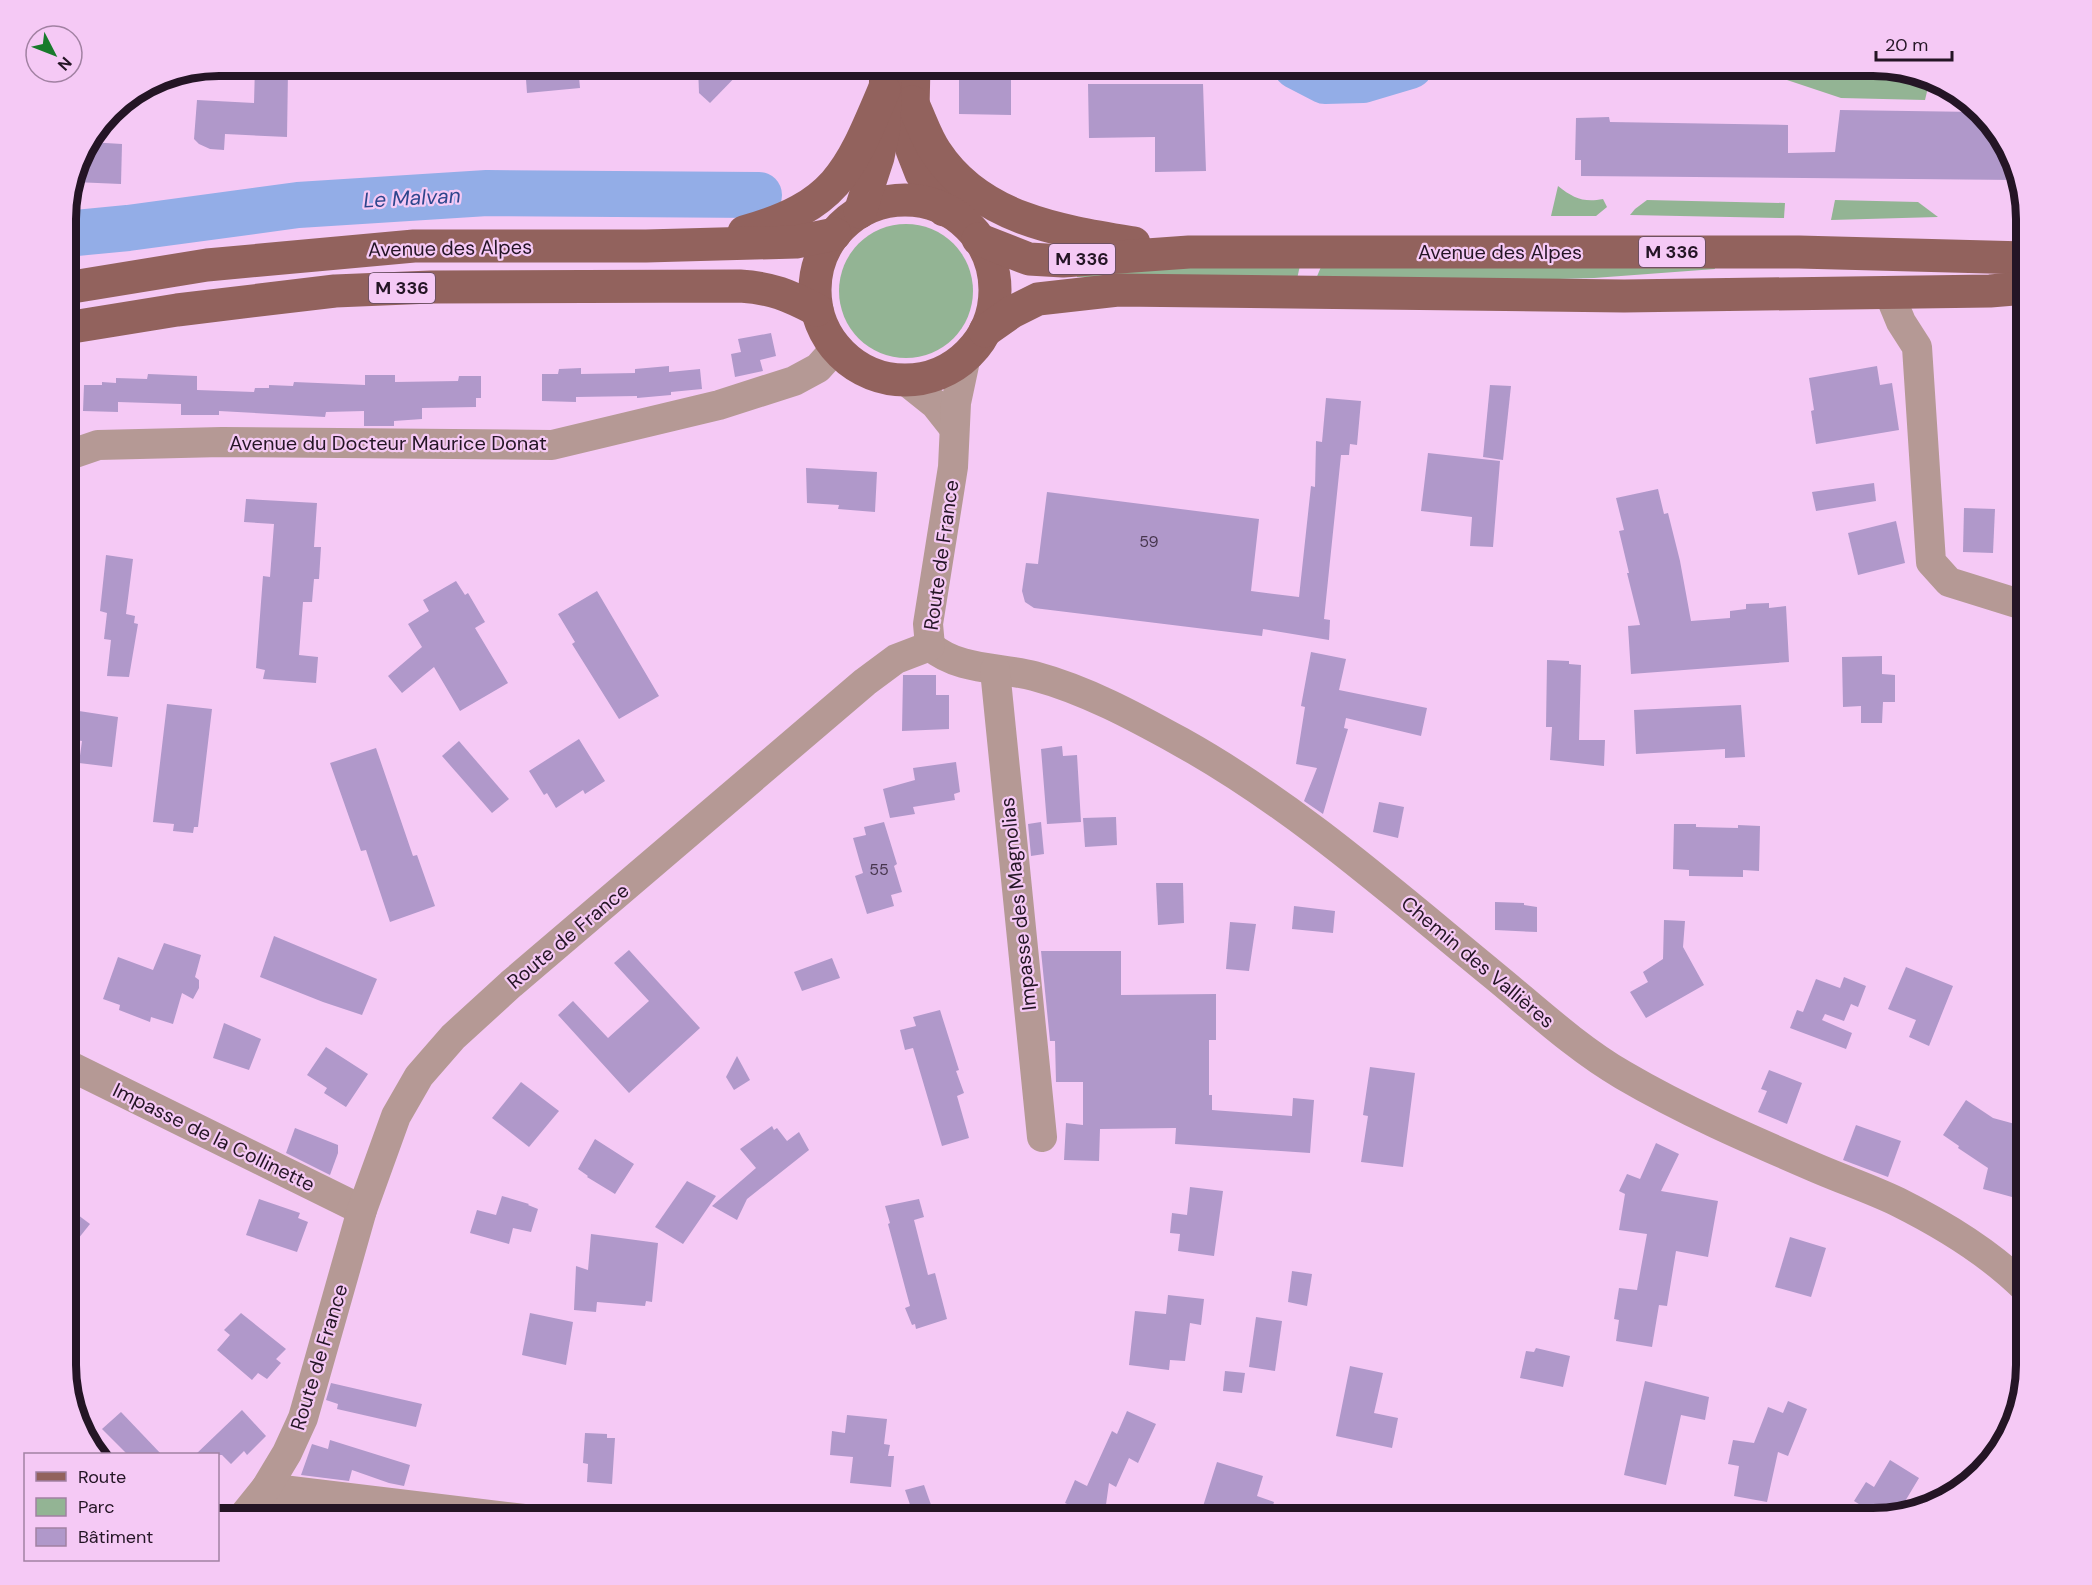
<svg xmlns="http://www.w3.org/2000/svg" width="2092" height="1585" viewBox="0 0 2092 1585" font-family="'DM Sans',sans-serif">
<rect width="100%" height="100%" fill="#f5c9f5"/>
<!-- green -->
<g fill="#93b494">
<path d="M 1362,66 L 1444,66 L 1369,99 L 1355,69 Z"/>
<path d="M 1578,66 L 1640,66 L 1585,74 Z"/>
<path d="M 1732,66 L 1873,66 L 1922,74 L 1930,79 L 1925,100 L 1841,98 L 1772,75 L 1728,69 Z"/>
<path d="M 1558,186 C 1573,198 1584,203 1603,199 L 1607,207 L 1596,216 L 1551,216 Z"/>
<path d="M 1647,200 L 1785,203 L 1784,218 L 1630,215 L 1635,209 Z"/>
<path d="M 1835,200 L 1918,202 L 1938,217 L 1831,220 Z"/>
<circle cx="906" cy="291" r="67"/>
<path d="M 1301,261 L 1297,279 L 1077,277 L 1077,272 Z"/>
<path d="M 1323,262 L 1714,265 L 1715,269 L 1594,278 L 1313,286 Z"/>
</g>
<g fill="none" stroke-linecap="round" stroke-linejoin="round">
<!-- river -->
<g stroke="#93ade7" stroke-width="46">
<path d="M 1296,66 L 1325,81 L 1363,80 L 1410,66"/>
<path d="M 66,234 L 128,228 L 298,205 L 487,193 L 759,195"/>
</g>
</g>
<!-- building -->
<g fill="#b098ca">
<path d="M 255,66 L 282,67 L 283,70 L 288,71 L 287,137 L 225,134 L 224,150 L 210,149 L 199,144 L 194,139 L 197,100 L 254,103 Z"/>
<path d="M 525,66 L 578,66 L 580,88 L 527,93 Z"/>
<path d="M 698,66 L 746,66 L 710,103 L 699,93 Z"/>
<path d="M 959,66 L 1011,66 L 1011,115 L 959,114 Z"/>
<path d="M 1088,84 L 1203,84 L 1206,171 L 1155,172 L 1155,137 L 1089,138 Z"/>
<path d="M 1840,110 L 1977,112 L 2010,152 L 2017,180 L 1581,176 L 1581,160 L 1575,160 L 1576,118 L 1609,117 L 1610,122 L 1788,125 L 1788,153 L 1835,152 Z"/>
<path d="M 89,142 L 122,144 L 121,184 L 74,182 L 82,151 Z"/>
<path d="M 771,333 L 776,356 L 760,360 L 763,371 L 735,377 L 731,354 L 741,352 L 738,339 Z"/>
<path d="M 669,366 L 669,372 L 700,369 L 702,389 L 671,392 L 671,395 L 637,398 L 637,396 L 576,397 L 576,402 L 542,401 L 542,374 L 558,374 L 559,369 L 581,368 L 581,374 L 635,373 L 635,369 Z"/>
<path d="M 1877,366 L 1880,385 L 1892,383 L 1899,430 L 1816,444 L 1811,411 L 1814,410 L 1809,378 Z"/>
<path d="M 148,374 L 197,376 L 197,390 L 254,392 L 255,388 L 269,388 L 269,385 L 293,386 L 294,382 L 365,385 L 365,375 L 395,375 L 395,382 L 458,381 L 459,376 L 481,376 L 481,398 L 476,398 L 476,407 L 422,408 L 422,419 L 394,421 L 394,426 L 364,426 L 364,411 L 326,412 L 325,417 L 219,411 L 219,415 L 181,415 L 181,404 L 118,402 L 118,412 L 83,411 L 84,385 L 102,385 L 102,382 L 116,383 L 116,378 L 147,379 Z"/>
<path d="M 1490,385 L 1511,386 L 1503,460 L 1483,457 Z"/>
<path d="M 1326,398 L 1361,401 L 1357,445 L 1350,444 L 1349,455 L 1341,455 L 1324,619 L 1330,620 L 1329,640 L 1263,629 L 1262,636 L 1034,608 L 1025,602 L 1022,591 L 1026,563 L 1038,564 L 1047,492 L 1259,519 L 1251,591 L 1299,597 L 1311,486 L 1315,487 L 1316,441 L 1322,442 Z"/>
<path d="M 1428,453 L 1500,461 L 1493,547 L 1470,546 L 1472,517 L 1421,511 Z"/>
<path d="M 806,468 L 877,472 L 875,512 L 838,509 L 839,505 L 807,503 Z"/>
<path d="M 1874,483 L 1876,501 L 1816,511 L 1812,492 Z"/>
<path d="M 1658,489 L 1664,514 L 1668,513 L 1680,561 L 1691,621 L 1730,618 L 1730,611 L 1746,609 L 1746,604 L 1769,603 L 1769,608 L 1786,606 L 1789,662 L 1631,674 L 1628,626 L 1640,625 L 1627,573 L 1629,573 L 1619,531 L 1624,530 L 1616,498 Z"/>
<path d="M 246,499 L 317,503 L 314,547 L 321,547 L 319,579 L 314,579 L 312,602 L 303,602 L 299,655 L 318,657 L 316,683 L 263,679 L 265,670 L 256,668 L 263,576 L 270,577 L 274,524 L 244,522 Z"/>
<path d="M 1964,508 L 1995,509 L 1993,553 L 1963,552 Z"/>
<path d="M 1896,521 L 1905,563 L 1858,575 L 1848,533 Z"/>
<path d="M 106,555 L 133,559 L 126,614 L 135,616 L 134,623 L 138,624 L 129,677 L 107,676 L 111,640 L 104,639 L 107,613 L 100,611 Z"/>
<path d="M 456,581 L 465,595 L 468,593 L 485,622 L 475,628 L 508,683 L 460,711 L 434,667 L 402,693 L 388,676 L 422,647 L 408,624 L 429,611 L 423,600 Z"/>
<path d="M 597,591 L 659,696 L 619,719 L 572,644 L 575,642 L 558,614 Z"/>
<path d="M 1311,652 L 1346,659 L 1339,690 L 1427,708 L 1421,736 L 1346,718 L 1344,728 L 1348,729 L 1323,814 L 1304,801 L 1317,768 L 1296,764 L 1305,707 L 1301,706 Z"/>
<path d="M 1882,656 L 1882,674 L 1895,675 L 1895,702 L 1883,702 L 1882,723 L 1861,723 L 1861,706 L 1843,707 L 1842,657 Z"/>
<path d="M 1547,660 L 1569,661 L 1569,664 L 1581,665 L 1579,740 L 1605,740 L 1604,766 L 1550,760 L 1552,727 L 1546,727 Z"/>
<path d="M 903,675 L 936,675 L 936,695 L 949,695 L 949,729 L 902,731 Z"/>
<path d="M 167,704 L 212,709 L 198,827 L 194,827 L 193,833 L 173,831 L 174,824 L 153,822 Z"/>
<path d="M 1741,705 L 1745,757 L 1725,758 L 1725,749 L 1636,754 L 1634,710 Z"/>
<path d="M 79,711 L 118,717 L 112,767 L 79,763 L 82,741 L 75,740 Z"/>
<path d="M 579,739 L 605,781 L 585,794 L 583,790 L 556,808 L 547,793 L 544,795 L 529,771 Z"/>
<path d="M 459,741 L 509,799 L 492,813 L 442,756 Z"/>
<path d="M 1062,746 L 1063,756 L 1077,755 L 1081,822 L 1047,824 L 1041,749 Z"/>
<path d="M 376,748 L 413,856 L 417,855 L 435,906 L 390,922 L 366,850 L 361,851 L 330,763 Z"/>
<path d="M 956,762 L 960,792 L 954,794 L 955,800 L 913,807 L 915,814 L 890,818 L 883,789 L 915,780 L 913,768 Z"/>
<path d="M 1379,802 L 1404,807 L 1398,838 L 1373,832 Z"/>
<path d="M 1116,817 L 1117,845 L 1085,847 L 1083,818 Z"/>
<path d="M 884,822 L 897,864 L 894,866 L 902,892 L 891,895 L 894,906 L 867,914 L 855,876 L 863,873 L 853,838 L 866,835 L 864,827 Z"/>
<path d="M 1041,822 L 1044,854 L 1031,856 L 1028,824 Z"/>
<path d="M 1674,824 L 1696,824 L 1696,827 L 1738,828 L 1738,825 L 1760,826 L 1759,871 L 1743,870 L 1743,877 L 1689,876 L 1689,870 L 1673,869 Z"/>
<path d="M 1156,883 L 1183,883 L 1184,923 L 1158,925 Z"/>
<path d="M 1495,902 L 1524,903 L 1524,905 L 1537,907 L 1537,932 L 1495,930 Z"/>
<path d="M 1294,906 L 1335,911 L 1333,933 L 1292,929 Z"/>
<path d="M 1664,920 L 1685,921 L 1683,947 L 1704,985 L 1646,1018 L 1630,992 L 1648,982 L 1643,972 L 1663,959 Z"/>
<path d="M 1230,922 L 1256,924 L 1249,971 L 1226,969 Z"/>
<path d="M 274,936 L 377,979 L 362,1015 L 323,1002 L 260,977 Z"/>
<path d="M 164,943 L 201,955 L 195,977 L 199,980 L 199,988 L 193,999 L 182,993 L 173,1024 L 151,1017 L 150,1022 L 119,1010 L 120,1005 L 103,999 L 118,957 L 153,970 Z"/>
<path d="M 629,950 L 700,1028 L 629,1093 L 558,1015 L 573,1001 L 608,1038 L 649,1001 L 614,963 Z"/>
<path d="M 1041,951 L 1121,951 L 1121,995 L 1216,994 L 1216,1040 L 1209,1040 L 1209,1095 L 1212,1095 L 1212,1110 L 1292,1116 L 1293,1098 L 1314,1100 L 1310,1153 L 1175,1144 L 1176,1128 L 1100,1129 L 1099,1161 L 1064,1160 L 1066,1123 L 1083,1125 L 1083,1082 L 1056,1082 L 1055,1041 L 1050,1041 Z"/>
<path d="M 832,958 L 840,978 L 802,991 L 794,972 Z"/>
<path d="M 1906,967 L 1953,986 L 1929,1046 L 1909,1037 L 1916,1020 L 1888,1009 Z"/>
<path d="M 1844,977 L 1866,986 L 1858,1007 L 1851,1004 L 1844,1021 L 1825,1014 L 1822,1020 L 1852,1033 L 1846,1049 L 1790,1028 L 1797,1010 L 1803,1012 L 1816,979 L 1840,988 Z"/>
<path d="M 940,1010 L 959,1070 L 956,1071 L 964,1093 L 957,1096 L 969,1138 L 942,1146 L 913,1048 L 905,1050 L 900,1030 L 916,1026 L 913,1017 Z"/>
<path d="M 224,1023 L 261,1039 L 249,1070 L 213,1058 Z"/>
<path d="M 326,1047 L 368,1074 L 346,1107 L 324,1093 L 327,1088 L 307,1075 Z"/>
<path d="M 737,1056 L 750,1080 L 734,1090 L 726,1077 Z"/>
<path d="M 1370,1067 L 1415,1073 L 1403,1167 L 1361,1162 L 1368,1116 L 1363,1115 Z"/>
<path d="M 1769,1070 L 1802,1083 L 1787,1124 L 1758,1112 L 1767,1091 L 1761,1089 Z"/>
<path d="M 521,1082 L 559,1111 L 529,1147 L 492,1118 Z"/>
<path d="M 1966,1100 L 1993,1118 L 2026,1127 L 2026,1150 L 2012,1197 L 1983,1189 L 1988,1168 L 1958,1148 L 1959,1146 L 1943,1135 Z"/>
<path d="M 1856,1125 L 1901,1141 L 1888,1177 L 1843,1160 Z"/>
<path d="M 772,1126 L 774,1130 L 777,1128 L 787,1141 L 799,1132 L 809,1150 L 747,1199 L 737,1220 L 712,1206 L 756,1168 L 740,1149 Z"/>
<path d="M 295,1128 L 338,1145 L 338,1153 L 330,1175 L 286,1153 Z"/>
<path d="M 595,1139 L 634,1164 L 615,1194 L 587,1177 L 588,1176 L 578,1169 Z"/>
<path d="M 1656,1143 L 1679,1154 L 1661,1191 L 1718,1201 L 1708,1257 L 1676,1251 L 1667,1306 L 1659,1305 L 1652,1347 L 1616,1341 L 1619,1320 L 1614,1319 L 1619,1288 L 1637,1290 L 1647,1234 L 1619,1230 L 1625,1194 L 1619,1191 L 1627,1174 L 1640,1179 Z"/>
<path d="M 687,1181 L 716,1196 L 683,1244 L 655,1227 Z"/>
<path d="M 1190,1187 L 1223,1191 L 1214,1256 L 1178,1251 L 1180,1234 L 1170,1233 L 1172,1213 L 1187,1215 Z"/>
<path d="M 502,1196 L 529,1204 L 528,1205 L 538,1209 L 531,1232 L 513,1228 L 509,1244 L 470,1233 L 477,1210 L 496,1215 Z"/>
<path d="M 259,1199 L 300,1213 L 298,1218 L 308,1222 L 297,1252 L 246,1235 Z"/>
<path d="M 919,1199 L 924,1217 L 914,1220 L 928,1275 L 935,1273 L 947,1319 L 916,1329 L 915,1324 L 912,1325 L 905,1308 L 910,1306 L 888,1224 L 890,1223 L 885,1206 Z"/>
<path d="M 66,1206 L 90,1224 L 66,1254 Z"/>
<path d="M 591,1234 L 658,1243 L 652,1302 L 646,1301 L 645,1306 L 597,1302 L 596,1312 L 574,1310 L 576,1266 L 588,1270 Z"/>
<path d="M 1790,1237 L 1826,1248 L 1811,1297 L 1775,1287 Z"/>
<path d="M 1292,1271 L 1312,1274 L 1307,1306 L 1288,1302 Z"/>
<path d="M 1168,1295 L 1204,1299 L 1201,1325 L 1190,1323 L 1185,1361 L 1170,1360 L 1169,1370 L 1129,1365 L 1135,1311 L 1166,1314 Z"/>
<path d="M 241,1313 L 286,1349 L 276,1359 L 281,1363 L 267,1379 L 258,1373 L 252,1380 L 217,1350 L 230,1335 L 224,1330 Z"/>
<path d="M 530,1313 L 573,1322 L 566,1365 L 522,1355 Z"/>
<path d="M 1256,1317 L 1282,1321 L 1275,1371 L 1249,1367 Z"/>
<path d="M 1536,1348 L 1570,1356 L 1563,1387 L 1520,1378 L 1526,1351 L 1534,1352 Z"/>
<path d="M 1350,1366 L 1383,1373 L 1374,1413 L 1398,1418 L 1392,1448 L 1336,1436 Z"/>
<path d="M 1225,1371 L 1245,1373 L 1242,1393 L 1223,1391 Z"/>
<path d="M 1645,1381 L 1709,1397 L 1705,1420 L 1681,1415 L 1666,1485 L 1624,1475 Z"/>
<path d="M 331,1383 L 422,1404 L 416,1427 L 337,1409 L 338,1404 L 326,1400 Z"/>
<path d="M 1788,1401 L 1807,1409 L 1788,1456 L 1778,1452 L 1767,1502 L 1734,1496 L 1739,1466 L 1728,1464 L 1733,1440 L 1754,1443 L 1768,1407 L 1783,1413 Z"/>
<path d="M 242,1410 L 266,1436 L 247,1455 L 244,1451 L 231,1464 L 222,1455 L 195,1455 Z"/>
<path d="M 1127,1411 L 1156,1424 L 1138,1463 L 1129,1458 L 1116,1487 L 1109,1483 L 1104,1519 L 1074,1519 L 1078,1509 L 1065,1503 L 1075,1480 L 1087,1486 L 1112,1431 L 1117,1434 Z"/>
<path d="M 121,1412 L 162,1455 L 128,1455 L 102,1429 Z"/>
<path d="M 847,1415 L 887,1419 L 884,1444 L 890,1445 L 888,1456 L 894,1456 L 891,1487 L 850,1483 L 853,1457 L 830,1455 L 832,1431 L 845,1433 Z"/>
<path d="M 585,1433 L 607,1434 L 607,1438 L 615,1438 L 612,1484 L 587,1482 L 588,1464 L 583,1463 Z"/>
<path d="M 330,1440 L 410,1465 L 404,1486 L 389,1483 L 352,1470 L 349,1481 L 301,1475 L 312,1444 L 328,1449 Z"/>
<path d="M 1890,1460 L 1919,1478 L 1898,1513 L 1872,1519 L 1861,1519 L 1867,1509 L 1854,1501 L 1866,1482 L 1874,1487 Z"/>
<path d="M 1217,1462 L 1263,1476 L 1257,1496 L 1274,1502 L 1269,1519 L 1199,1519 Z"/>
<path d="M 924,1485 L 936,1519 L 915,1519 L 905,1490 Z"/>
</g>
<g fill="none" stroke-linecap="round" stroke-linejoin="round">
<!-- minor -->
<g stroke="#b59995" stroke-width="30">
<path d="M 1889,293 L 1901,322 L 1917,347 L 1931,562 L 1949,582 L 2026,606"/>
<path d="M 905,380 L 935,404 L 954,428"/>
<path d="M 66,456 L 98,445 L 222,442 L 552,445 L 719,405 L 794,381 L 818,368 L 836,348"/>
<path d="M 930,646 C 959,671 1000,667 1034,676 C 1086,690 1134,716 1181,742 C 1294,805 1391,891 1491,973 C 1534,1008 1575,1047 1623,1075 C 1686,1112 1754,1141 1821,1170 C 1847,1181 1873,1190 1898,1202 C 1944,1225 1990,1253 2026,1289"/>
<path d="M 930,646 L 928,624 L 953,467 L 956,403 L 966,356"/>
<path d="M 995,670 L 1042,1137"/>
<path d="M 66,1064 L 362,1210"/>
<path d="M 266,1488 L 524,1519"/>
<path d="M 241,1519 L 266,1488 L 287,1453 L 303,1418 L 362,1210 L 396,1116 L 419,1076 L 453,1037 L 511,984 L 865,682 L 896,659 L 930,646"/>
</g>
<!-- primary -->
<g stroke="#92625d" stroke-width="33">
<path d="M 914,66 L 912,150 L 921,173 L 944,210"/>
<path d="M 912,102 C 920,118 926,138 936,152 C 980,219 1060,231 1134,243"/>
<circle cx="905" cy="290" r="90"/>
<path d="M 860,212 L 878,157 L 884,127 L 886,66"/>
<path d="M 744,232 C 836,206 849,173 884,90"/>
<path d="M 978,239 L 1029,259 L 1063,261 L 1189,252 L 1799,252 L 2026,258"/>
<path d="M 66,288 L 207,265 L 414,246 L 646,246 L 796,242 L 835,234"/>
<path d="M 66,328 L 177,310 L 335,291 L 431,287 L 740,286 C 772,288 788,295 817,310"/>
<path d="M 985,331 L 1012,312 L 1038,299 L 1118,290 L 1624,296 L 1990,291 L 2026,288"/>
</g>
</g>
<g text-anchor="middle" stroke-width="4.5" stroke-linejoin="round" paint-order="stroke">
<!-- number labels -->
<g font-size="16" fill="#47364e">
<text x="1149" y="547">59</text>
<text x="879" y="875">55</text>
</g>
<!-- shield labels -->
<g fill="#f5c9f5" stroke="#634b63" stroke-width="1.5">
<rect x="1639" y="237" width="66" height="30" rx="4.5"/>
<rect x="1049" y="244" width="66" height="30" rx="4.5"/>
<rect x="369" y="273" width="66" height="30" rx="4.5"/>
</g>
<g font-size="18" font-weight="bold" fill="#241525">
<text x="1672" y="258">M 336</text>
<text x="1082" y="265">M 336</text>
<text x="402" y="294">M 336</text>
</g>
<!-- street labels -->
<g font-size="20" fill="#241525" stroke="#f5c9f5">
<text transform="translate(450 248) rotate(-1)" y="7">Avenue des Alpes</text>
<text x="1500" y="259">Avenue des Alpes</text>
<text x="388" y="450">Avenue du Docteur Maurice Donat</text>
<text transform="translate(941 555) rotate(-82)" y="7">Route de France</text>
<text transform="translate(1018 904) rotate(-96)" y="7">Impasse des Magnolias</text>
<text transform="translate(568 936) rotate(-40)" y="7">Route de France</text>
<text transform="translate(1478 962) rotate(40)" y="7">Chemin des Vallières</text>
<text transform="translate(214 1137) rotate(26)" y="7">Impasse de la Collinette</text>
<text transform="translate(319 1357) rotate(-73)" y="7">Route de France</text>
</g>
<!-- water labels -->
<g font-size="21" font-style="italic" fill="#2d468c" stroke="#f5c9f5">
<text transform="translate(412 198) rotate(-3)" y="7">Le Malvan</text>
</g>
</g>
<!-- crop -->
<path d="M0 0H2092V1585H0ZM219 76H1873A143 143 0 0 1 2016 219V1365A143 143 0 0 1 1873 1508H219A143 143 0 0 1 76 1365V219A143 143 0 0 1 219 76Z" fill="#f5c9f5" fill-rule="evenodd"/>
<path fill="none" stroke="#241525" stroke-width="8" d="M219 76H1873A143 143 0 0 1 2016 219V1365A143 143 0 0 1 1873 1508H219A143 143 0 0 1 76 1365V219A143 143 0 0 1 219 76Z"/>
<!-- legend -->
<rect x="24" y="1453" width="195" height="108" fill="#f5c9f5" stroke="#a181a2" stroke-width="1.5"/>
<rect x="36" y="1472" width="30" height="9" fill="#92625d" stroke="#a181a2" stroke-width="1.5"/>
<text x="78" y="1483" font-size="18" fill="#241525">Route</text>
<rect x="36" y="1498" width="30" height="18" fill="#93b494" stroke="#a181a2" stroke-width="1.5"/>
<text x="78" y="1513" font-size="18" fill="#241525">Parc</text>
<rect x="36" y="1528" width="30" height="18" fill="#b098ca" stroke="#a181a2" stroke-width="1.5"/>
<text x="78" y="1543" font-size="18" fill="#241525">Bâtiment</text>
<!-- north arrow -->
<g transform="translate(54 54) rotate(132)"><circle r="28" fill="#f5c9f5" stroke="#a181a2" stroke-width="1.5"/>
<path d="M0-4.5L10 22L0 15L-10 22Z" fill="#187a2c"/>
<text y="-9" font-size="16" font-weight="bold" text-anchor="middle" fill="#241525">N</text>
</g>
<!-- scale -->
<path d="M1876 51v9h76v-9" fill="none" stroke="#241525" stroke-width="3"/>
<text x="1885" y="51" font-size="18" fill="#241525" stroke="#f5c9f5" stroke-width="4.5" paint-order="stroke">20 m</text>
</svg>
